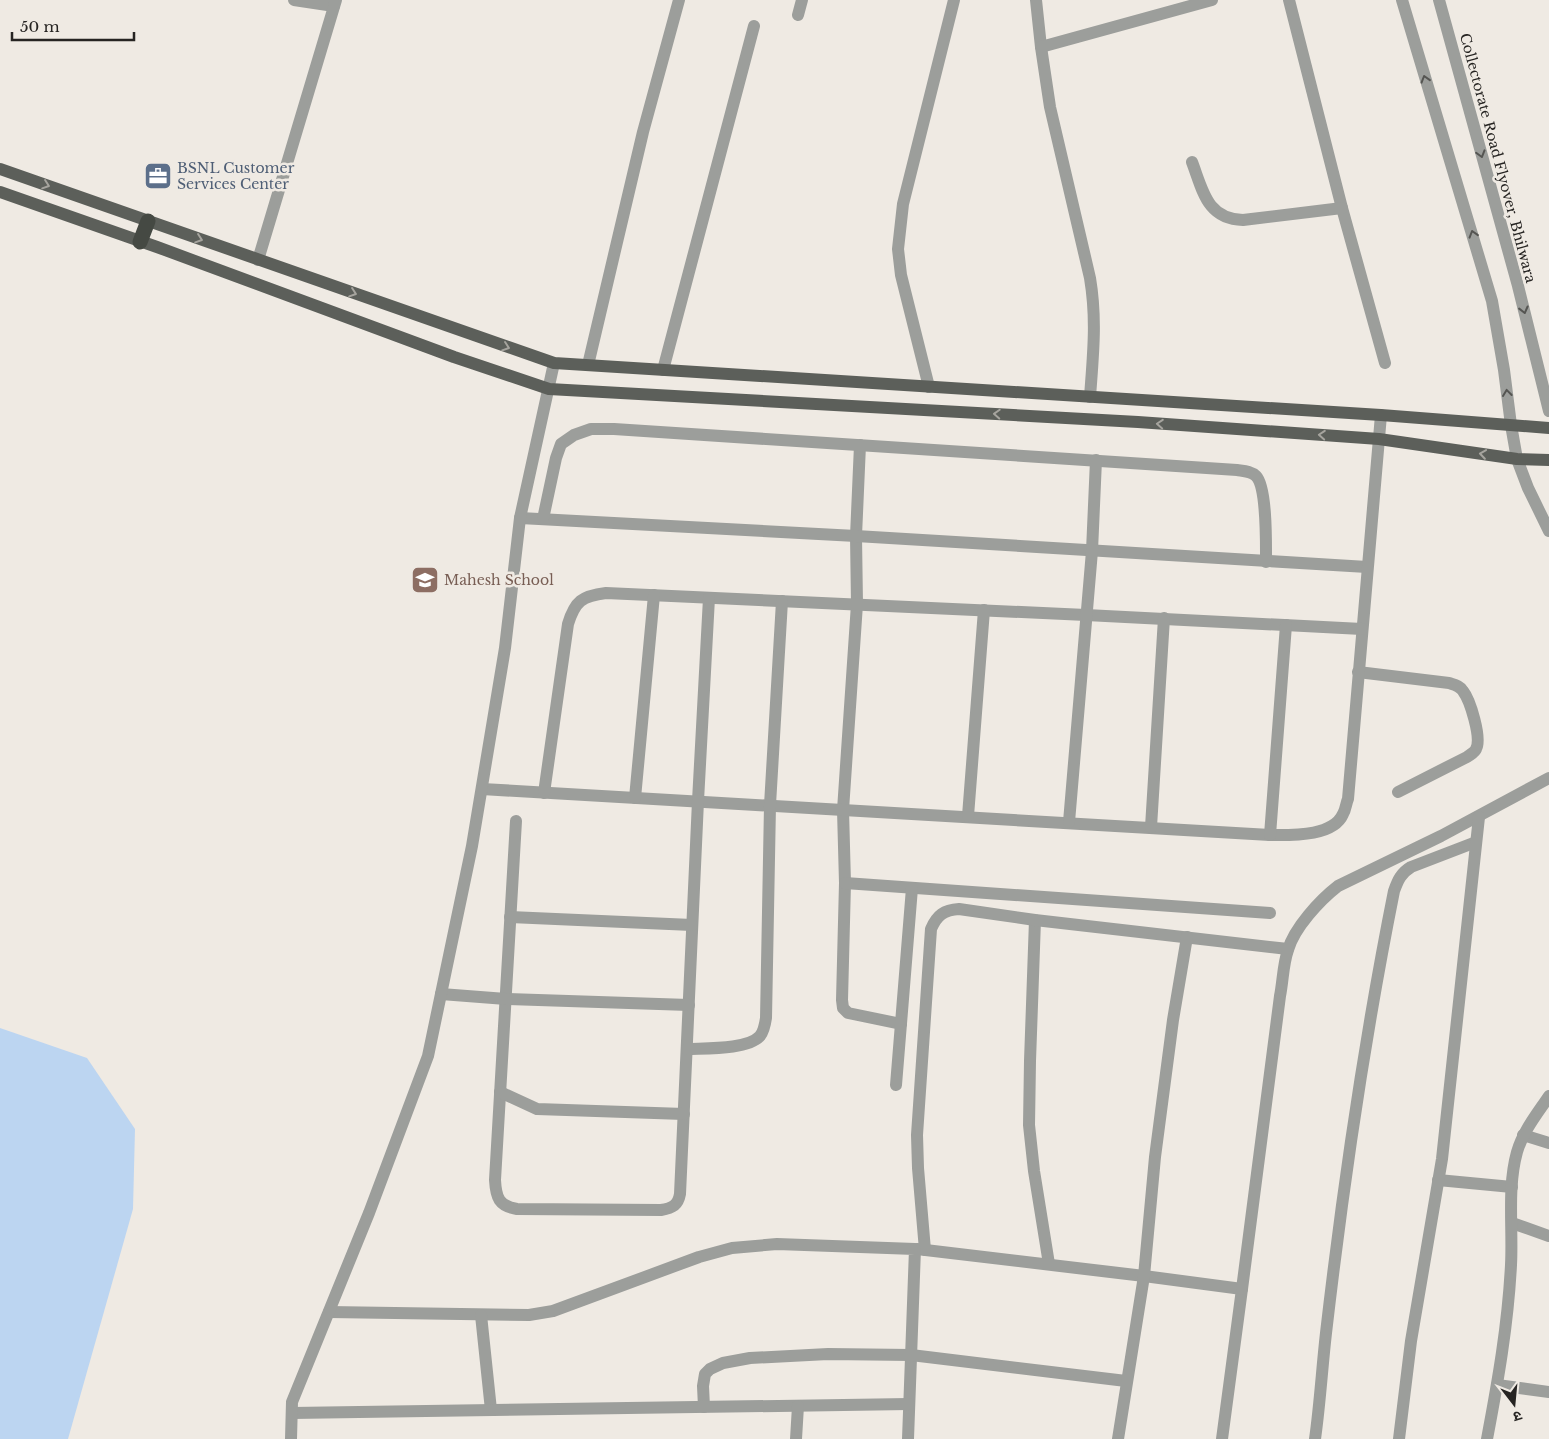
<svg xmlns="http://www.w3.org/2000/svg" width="1549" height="1439" viewBox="0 0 1549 1439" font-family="'Libre Baskerville','Noto Sans Devanagari',serif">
<rect width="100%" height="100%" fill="#efeae3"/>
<!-- water -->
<path fill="#bcd5f1" d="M 0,1028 L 87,1058 L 135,1129 L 133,1209 L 68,1439 L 0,1439 Z"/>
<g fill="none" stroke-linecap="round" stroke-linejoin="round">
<!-- minor -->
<g stroke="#9c9e9b" stroke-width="12">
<path d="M 294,0 L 334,6"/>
<path d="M 1036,0 L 1041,47 L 1050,107 L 1090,278 C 1097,320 1093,355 1090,397"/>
<path d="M 1289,0 L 1342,208 L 1385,363"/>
<path d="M 1402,0 L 1492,301 L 1504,370 L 1511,425 L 1517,459 L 1528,488 L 1549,531"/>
<path d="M 1439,0 L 1518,286 L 1549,411"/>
<path d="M 798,15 L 802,0"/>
<path d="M 1041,47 L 1212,0"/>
<path d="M 1192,162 C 1203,191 1207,219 1243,220 L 1342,208"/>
<path d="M 258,260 L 336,0"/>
<path d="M 588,365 L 643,132 L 679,0"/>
<path d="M 663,370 L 754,26"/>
<path d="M 929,387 L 901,275 L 898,249 L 903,204 L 954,0"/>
<path d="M 860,445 L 856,536 L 857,604 L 843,810 L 845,883 L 842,1000 L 843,1008 L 848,1013 L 901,1024"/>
<path d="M 520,518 L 856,536 L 1367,567"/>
<path d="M 543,519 L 556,458 L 561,444 L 574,435 L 591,429 L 614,429 L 1237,470 C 1244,471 1251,471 1256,476 C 1267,487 1266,544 1266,562"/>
<path d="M 1358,672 L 1449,683 C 1455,685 1460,686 1463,691 C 1470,700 1482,738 1476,749 C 1475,752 1471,754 1467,757 L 1398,792"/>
<path d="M 482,789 L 1270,835 C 1291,835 1333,837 1343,814 C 1346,809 1346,803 1348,799 L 1381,415"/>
<path d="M 544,793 L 568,624 C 575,601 582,596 606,593 L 1086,615 L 1362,629"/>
<path d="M 635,798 L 654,595"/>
<path d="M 968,816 L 984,610"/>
<path d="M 516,821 L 495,1180 C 496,1198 499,1206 517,1209 L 661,1210 C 673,1208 678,1205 680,1194 L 698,801 L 709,598"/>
<path d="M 1069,822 L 1092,551 L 1096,460"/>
<path d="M 1151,827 L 1164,618"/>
<path d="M 1270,835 L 1286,625"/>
<path d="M 845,883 L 1270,913"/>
<path d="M 510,917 L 692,925"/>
<path d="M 1035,920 L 1030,1061 L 1029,1125 L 1034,1171 L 1049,1264"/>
<path d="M 441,994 L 506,999 L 689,1005"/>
<path d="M 687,1049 C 705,1048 747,1050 760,1036 C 764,1031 765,1025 766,1018 L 770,805 L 782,601"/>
<path d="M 896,1085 L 912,888"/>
<path d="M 500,1092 L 537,1109 L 684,1114"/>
<path d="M 1523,1135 L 1549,1143"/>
<path d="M 1438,1180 L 1512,1187"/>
<path d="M 1512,1223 L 1549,1236"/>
<path d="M 917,1249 L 1144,1276 L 1242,1289 L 1222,1439"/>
<path d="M 925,1250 L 918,1168 L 917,1135 L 931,929 C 937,915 944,910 959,909 L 1035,920 L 1288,949"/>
<path d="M 1242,1289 L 1280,996 C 1283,981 1283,964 1288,950 C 1294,928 1320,900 1338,886 L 1441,836 L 1549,778"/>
<path d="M 329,1312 L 529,1315 L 553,1311 L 699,1257 L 732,1248 L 777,1244 L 915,1249 L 908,1439"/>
<path d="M 481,1315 L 491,1410"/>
<path d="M 1497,1385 L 1549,1392"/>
<path d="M 704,1407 L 703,1386 L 705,1374 L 710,1369 L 723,1363 L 750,1358 L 828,1354 L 911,1355 L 1126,1381"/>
<path d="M 292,1413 L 909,1404"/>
<path d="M 291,1439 L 292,1402 L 369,1213 L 428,1056 L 472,846 L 505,648 L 520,518 L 554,363"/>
<path d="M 796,1439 L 798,1406"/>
<path d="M 1118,1439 L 1144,1276 L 1155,1157 L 1173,1020 L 1187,937"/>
<path d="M 1315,1439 C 1320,1404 1322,1368 1326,1333 C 1343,1186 1365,1036 1394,891 C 1398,880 1401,873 1411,867 L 1476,842"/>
<path d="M 1399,1439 L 1411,1341 L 1442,1159 L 1479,817"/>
<path d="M 1487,1439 C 1498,1381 1508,1324 1511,1265 C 1513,1228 1507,1188 1517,1152 C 1523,1131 1537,1114 1549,1096"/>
</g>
<!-- major -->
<g stroke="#5c5f5a" stroke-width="12">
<path d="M 0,169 L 554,363 L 1381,415 L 1549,428"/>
<path d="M 0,192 L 157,247 L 454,357 L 549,389 L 1138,422 L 1379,439 L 1517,459 L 1549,460"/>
</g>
<!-- highway -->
<path stroke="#454943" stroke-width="15" d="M 140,242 L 148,221"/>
</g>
<!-- one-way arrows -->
<defs><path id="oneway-chevron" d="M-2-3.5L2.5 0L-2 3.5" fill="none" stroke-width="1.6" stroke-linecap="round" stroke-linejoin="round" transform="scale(1.25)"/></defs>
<g stroke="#555552">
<use href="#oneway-chevron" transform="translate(1425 79) rotate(-107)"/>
<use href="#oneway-chevron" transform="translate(1481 154) rotate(74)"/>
<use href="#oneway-chevron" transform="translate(1473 234) rotate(-107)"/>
<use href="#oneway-chevron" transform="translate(1524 310) rotate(76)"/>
<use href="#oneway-chevron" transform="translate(1507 393) rotate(-97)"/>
</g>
<g stroke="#a6a49e">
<use href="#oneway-chevron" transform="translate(46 185) rotate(19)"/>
<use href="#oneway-chevron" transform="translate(199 239) rotate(19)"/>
<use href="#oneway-chevron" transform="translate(353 293) rotate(19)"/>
<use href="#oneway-chevron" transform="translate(506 347) rotate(19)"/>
<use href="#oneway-chevron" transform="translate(997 414) rotate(-177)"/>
<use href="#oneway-chevron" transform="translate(1160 424) rotate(-176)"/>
<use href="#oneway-chevron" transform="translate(1322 435) rotate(-176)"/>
<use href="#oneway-chevron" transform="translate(1483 454) rotate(-172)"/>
</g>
<!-- icons -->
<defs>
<g id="office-square" transform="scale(1.4375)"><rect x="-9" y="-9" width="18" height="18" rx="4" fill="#5c6f8a" stroke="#efeae3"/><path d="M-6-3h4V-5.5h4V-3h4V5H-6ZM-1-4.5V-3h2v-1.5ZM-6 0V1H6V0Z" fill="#fff"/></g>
<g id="school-square" transform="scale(1.4375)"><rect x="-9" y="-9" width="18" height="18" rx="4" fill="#8d6e63" stroke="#efeae3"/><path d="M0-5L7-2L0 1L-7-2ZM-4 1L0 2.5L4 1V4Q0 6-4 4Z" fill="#fff"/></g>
</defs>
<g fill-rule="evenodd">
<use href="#office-square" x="158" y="176"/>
<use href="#school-square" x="425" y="580"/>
</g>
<g text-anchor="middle" stroke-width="5" stroke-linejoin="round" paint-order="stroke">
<!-- street labels -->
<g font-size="14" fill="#262422" stroke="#efeae3">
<text transform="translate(1498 158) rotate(75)" y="5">Collectorate Road Flyover, Bhilwara</text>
</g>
<!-- service labels -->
<g font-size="14" fill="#4e5e75" stroke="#efeae3" text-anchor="start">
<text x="177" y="173">BSNL Customer<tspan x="177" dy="16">Services Center</tspan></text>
</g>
<!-- education labels -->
<g font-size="14" fill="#785e54" stroke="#efeae3" text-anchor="start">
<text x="444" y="585">Mahesh School</text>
</g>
</g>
<!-- north arrow -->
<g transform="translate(1514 1404) rotate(164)" stroke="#efeae3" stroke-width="4" paint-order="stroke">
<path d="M0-4L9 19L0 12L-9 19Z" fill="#262422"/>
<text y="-8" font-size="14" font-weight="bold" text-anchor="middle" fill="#262422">उ</text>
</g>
<!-- scale -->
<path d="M12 32v8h122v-8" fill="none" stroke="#262422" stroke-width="2.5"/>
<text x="20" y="32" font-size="15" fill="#262422" stroke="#efeae3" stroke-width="4" paint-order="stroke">50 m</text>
</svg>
